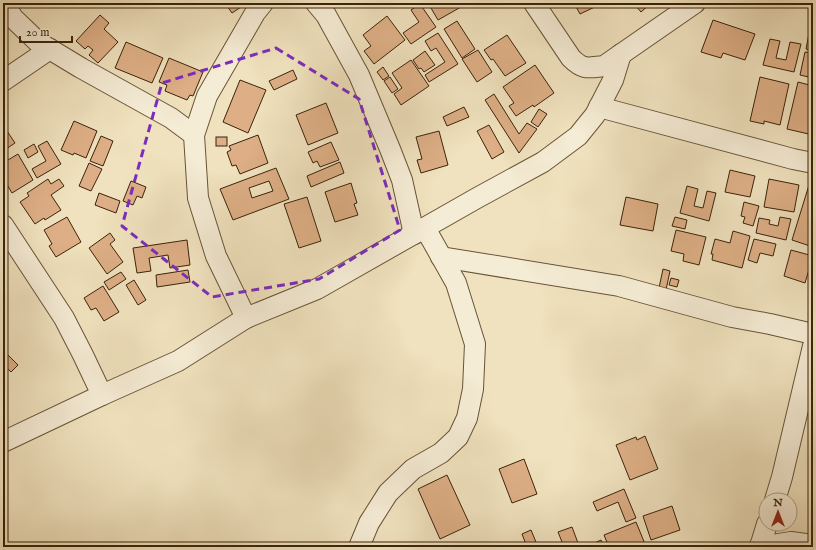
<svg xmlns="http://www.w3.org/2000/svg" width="816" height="550" viewBox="0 0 816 550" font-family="'IM FELL English',serif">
<rect width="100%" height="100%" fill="#f0e2be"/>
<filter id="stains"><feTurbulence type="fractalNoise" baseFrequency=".005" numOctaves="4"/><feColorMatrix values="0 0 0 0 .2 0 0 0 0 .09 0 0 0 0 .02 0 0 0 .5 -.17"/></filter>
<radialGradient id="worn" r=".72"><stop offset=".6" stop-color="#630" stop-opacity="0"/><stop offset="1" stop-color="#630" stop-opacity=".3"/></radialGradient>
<!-- building -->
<g fill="#deaf86" stroke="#3b230a" fill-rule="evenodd">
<path d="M 225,3 L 247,3 L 232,13 Z"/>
<path d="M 428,3 L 468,3 L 438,20 Z"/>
<path d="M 574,3 L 603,3 L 580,14 Z"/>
<path d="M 638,3 L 649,3 L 650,4 L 641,12 L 635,5 Z"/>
<path d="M 420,4 L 436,27 L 411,44 L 403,33 L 419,22 L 411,10 Z"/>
<path d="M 100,15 L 109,23 L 104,29 L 118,42 L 98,63 L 89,55 L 93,50 L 88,46 L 85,49 L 76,41 Z"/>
<path d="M 387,16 L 405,40 L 374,64 L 364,51 L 371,46 L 363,35 Z"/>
<path d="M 812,18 L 813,18 L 813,51 L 806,49 Z"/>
<path d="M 713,20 L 755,34 L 745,60 L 723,53 L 721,58 L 701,52 Z"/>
<path d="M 457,21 L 475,49 L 462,58 L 444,29 Z"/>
<path d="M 438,33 L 458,64 L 429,82 L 425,75 L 445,62 L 436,48 L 431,51 L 425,41 Z"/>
<path d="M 507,35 L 526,63 L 505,76 L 493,59 L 491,60 L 484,50 Z"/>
<path d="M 770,39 L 780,41 L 776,58 L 786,60 L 790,42 L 801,44 L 794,72 L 763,65 Z"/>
<path d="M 126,42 L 163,58 L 152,83 L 115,68 Z"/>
<path d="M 478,50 L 492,72 L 477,82 L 462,59 Z"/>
<path d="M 425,51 L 435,65 L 424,72 L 421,68 L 419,69 L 413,60 Z"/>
<path d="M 805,52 L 813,53 L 813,78 L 800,75 Z"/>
<path d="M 169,58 L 203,72 L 193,96 L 190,95 L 187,100 L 165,91 L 167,85 L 159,82 Z"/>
<path d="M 411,60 L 429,86 L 401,105 L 394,94 L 402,88 L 392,73 Z"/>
<path d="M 535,65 L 554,93 L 534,107 L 533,105 L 516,116 L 509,106 L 514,103 L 503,87 Z"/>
<path d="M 383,67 L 389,76 L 383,80 L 377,72 Z"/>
<path d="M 293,70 L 297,79 L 274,90 L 269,81 Z"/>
<path d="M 390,77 L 398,89 L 392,93 L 384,81 Z"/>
<path d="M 760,77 L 789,84 L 780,125 L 764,121 L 764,124 L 750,121 Z"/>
<path d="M 240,80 L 266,90 L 248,133 L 223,122 Z"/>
<path d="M 798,82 L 813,86 L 813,135 L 787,129 Z"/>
<path d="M 494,94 L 519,134 L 527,123 L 537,129 L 519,153 L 485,100 Z"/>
<path d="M 326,103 L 338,133 L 308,145 L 296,115 Z"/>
<path d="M 464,107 L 469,117 L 447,126 L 443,117 Z"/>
<path d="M 539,109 L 547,114 L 538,127 L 531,122 Z"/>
<path d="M 74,121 L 97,131 L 86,158 L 74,153 L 73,155 L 61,150 Z"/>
<path d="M 489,125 L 504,152 L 492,159 L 477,131 Z"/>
<path d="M 5,128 L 15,143 L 3,151 L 3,130 Z"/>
<path d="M 439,131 L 448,165 L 421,173 L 417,160 L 422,159 L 416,137 Z"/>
<path d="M 258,135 L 268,163 L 240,174 L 236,165 L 232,166 L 227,152 L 231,150 L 229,146 Z"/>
<path d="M 101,136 L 113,141 L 103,166 L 90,161 Z"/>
<rect x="216" y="137" width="11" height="9"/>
<path d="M 47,141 L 61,164 L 37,178 L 32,169 L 46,161 L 38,146 Z"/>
<path d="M 331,142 L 339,160 L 320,167 L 317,161 L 313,163 L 308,152 Z"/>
<path d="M 34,144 L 38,152 L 28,158 L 24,150 Z"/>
<path d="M 18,154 L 33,180 L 12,193 L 3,178 L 3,163 Z"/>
<path d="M 340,162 L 344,173 L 311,187 L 307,176 Z"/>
<path d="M 89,163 L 102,169 L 91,191 L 79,186 Z"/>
<path d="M 276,168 L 289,199 L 233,220 L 220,189 ZM 269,181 L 273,191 L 252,198 L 249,188 Z"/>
<path d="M 730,170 L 755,176 L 750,197 L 725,192 Z"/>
<path d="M 48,179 L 51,184 L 59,179 L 64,186 L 51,195 L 61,210 L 45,220 L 44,218 L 35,224 L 20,202 L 29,196 L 27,193 Z"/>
<path d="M 769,179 L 799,185 L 794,212 L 764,207 Z"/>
<path d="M 131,181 L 146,187 L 142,198 L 137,196 L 133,205 L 123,201 Z"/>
<path d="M 351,183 L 357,203 L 354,204 L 358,215 L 335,222 L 325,192 Z"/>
<path d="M 809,185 L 813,186 L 813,247 L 792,240 Z"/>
<path d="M 687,186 L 698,189 L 694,206 L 703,208 L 707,191 L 716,193 L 709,221 L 680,213 Z"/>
<path d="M 99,193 L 120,201 L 116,213 L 95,205 Z"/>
<path d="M 307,197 L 321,241 L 299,248 L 284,204 Z"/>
<path d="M 626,197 L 658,204 L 653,231 L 620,225 Z"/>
<path d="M 744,202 L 759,206 L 753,226 L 743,223 L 745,217 L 741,216 Z"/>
<path d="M 67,217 L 81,242 L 56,257 L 49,246 L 52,244 L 44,230 Z"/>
<path d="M 675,217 L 687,220 L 685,229 L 672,226 Z"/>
<path d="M 780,217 L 791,219 L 786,240 L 756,233 L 759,218 L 770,220 L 769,224 L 778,226 Z"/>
<path d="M 676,230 L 706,237 L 699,265 L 683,261 L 684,254 L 671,251 Z"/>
<path d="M 733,231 L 750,236 L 742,268 L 712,260 L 713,254 L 711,254 L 715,239 L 730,243 Z"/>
<path d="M 110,233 L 115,240 L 110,244 L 123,262 L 107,274 L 89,248 Z"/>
<path d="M 754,239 L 776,244 L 773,256 L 760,253 L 757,263 L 748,260 Z"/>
<path d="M 187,240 L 190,265 L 170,268 L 168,255 L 149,258 L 151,271 L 137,273 L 133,248 Z"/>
<path d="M 791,250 L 813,256 L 805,283 L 784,276 Z"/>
<path d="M 663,269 L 670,271 L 666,290 L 659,288 Z"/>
<path d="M 188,270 L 190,282 L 157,287 L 156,275 Z"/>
<path d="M 121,272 L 126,279 L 109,290 L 104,282 Z"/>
<path d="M 671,278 L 679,280 L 677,287 L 669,285 Z"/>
<path d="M 134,280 L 146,300 L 138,305 L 126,285 Z"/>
<path d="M 103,286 L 119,312 L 104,321 L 96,308 L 91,310 L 84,298 Z"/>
<path d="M 6,353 L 18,365 L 11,372 L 3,364 L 3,356 Z"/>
<path d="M 645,436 L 658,469 L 630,480 L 616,445 L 636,437 L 637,440 Z"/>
<path d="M 524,459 L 537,494 L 512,503 L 499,469 Z"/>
<path d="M 447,475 L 470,525 L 440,539 L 418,489 Z"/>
<path d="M 624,489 L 636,518 L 626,522 L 618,502 L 597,511 L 593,502 Z"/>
<path d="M 672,506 L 680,530 L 651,540 L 643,516 Z"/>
<path d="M 636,522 L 645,544 L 637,547 L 609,547 L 604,535 Z"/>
<path d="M 572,527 L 578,543 L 569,547 L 564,547 L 558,532 Z"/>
<path d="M 531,530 L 538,547 L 527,547 L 522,534 Z"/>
<path d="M 601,540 L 604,547 L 586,547 Z"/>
</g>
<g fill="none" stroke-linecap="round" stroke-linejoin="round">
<!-- street casing -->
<g stroke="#685337" stroke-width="22">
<g id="street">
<path d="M 4,3 L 13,18 L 38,42 L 81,68 L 171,118 L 194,135"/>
<path d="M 316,3 L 326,15 L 359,75 L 390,149 L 402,180 L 414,234"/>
<path d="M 534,3 L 571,58 C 583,70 588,68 604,66 L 695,3"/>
<path d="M 3,81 L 50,49"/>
<path d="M 599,107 L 793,159 L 813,163"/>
<path d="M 3,225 L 64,318 L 83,355 L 102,395"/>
<path d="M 441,257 L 619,286 L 732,317 L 770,324 L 813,334"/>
<path d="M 246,318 L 216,256 L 198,198 L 194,135 L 207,96 L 255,13 L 263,3"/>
<path d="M 3,442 L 102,395 L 178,361 L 246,318 L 317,289 L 477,198 L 543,162 L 578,136 L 595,115 L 613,80 L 621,54"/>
<path d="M 775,500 L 782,477 L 813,346"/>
<path d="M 359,547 L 369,523 L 388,493 L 413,469 L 441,453 L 458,437 L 467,418 L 473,389 L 475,344 L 456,283 L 425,228"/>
<path d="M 759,547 L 791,542 L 813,545"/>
<path d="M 760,547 L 767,524"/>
</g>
</g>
<!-- street -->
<use href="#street" stroke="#f5ecd5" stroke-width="20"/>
</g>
<!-- marked area -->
<path fill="none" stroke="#7b2cbf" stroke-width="3" stroke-dasharray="8 5" stroke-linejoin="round" d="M 276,48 L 359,99 L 400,230 L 319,279 L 212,297 L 122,226 L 162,83 Z"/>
<!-- margin -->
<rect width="816" height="550" fill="none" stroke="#f0e2be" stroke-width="16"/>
<rect x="4" y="4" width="808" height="542" fill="none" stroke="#3b230a" stroke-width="2"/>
<rect x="8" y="8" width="800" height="534" fill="none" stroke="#3b230a"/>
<!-- north arrow -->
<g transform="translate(778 512)"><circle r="19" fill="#f5ecd5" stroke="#ab9c84"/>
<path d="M0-3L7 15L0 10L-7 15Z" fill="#8f2418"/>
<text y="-6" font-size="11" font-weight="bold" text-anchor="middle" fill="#3b230a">N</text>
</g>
<!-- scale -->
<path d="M20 36v6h52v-6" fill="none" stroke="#3b230a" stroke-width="2"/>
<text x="26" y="36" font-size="12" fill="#3b230a" stroke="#f5ecd5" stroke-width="3" paint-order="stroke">20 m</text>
<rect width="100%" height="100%" filter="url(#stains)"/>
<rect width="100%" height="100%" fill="url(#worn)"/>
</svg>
